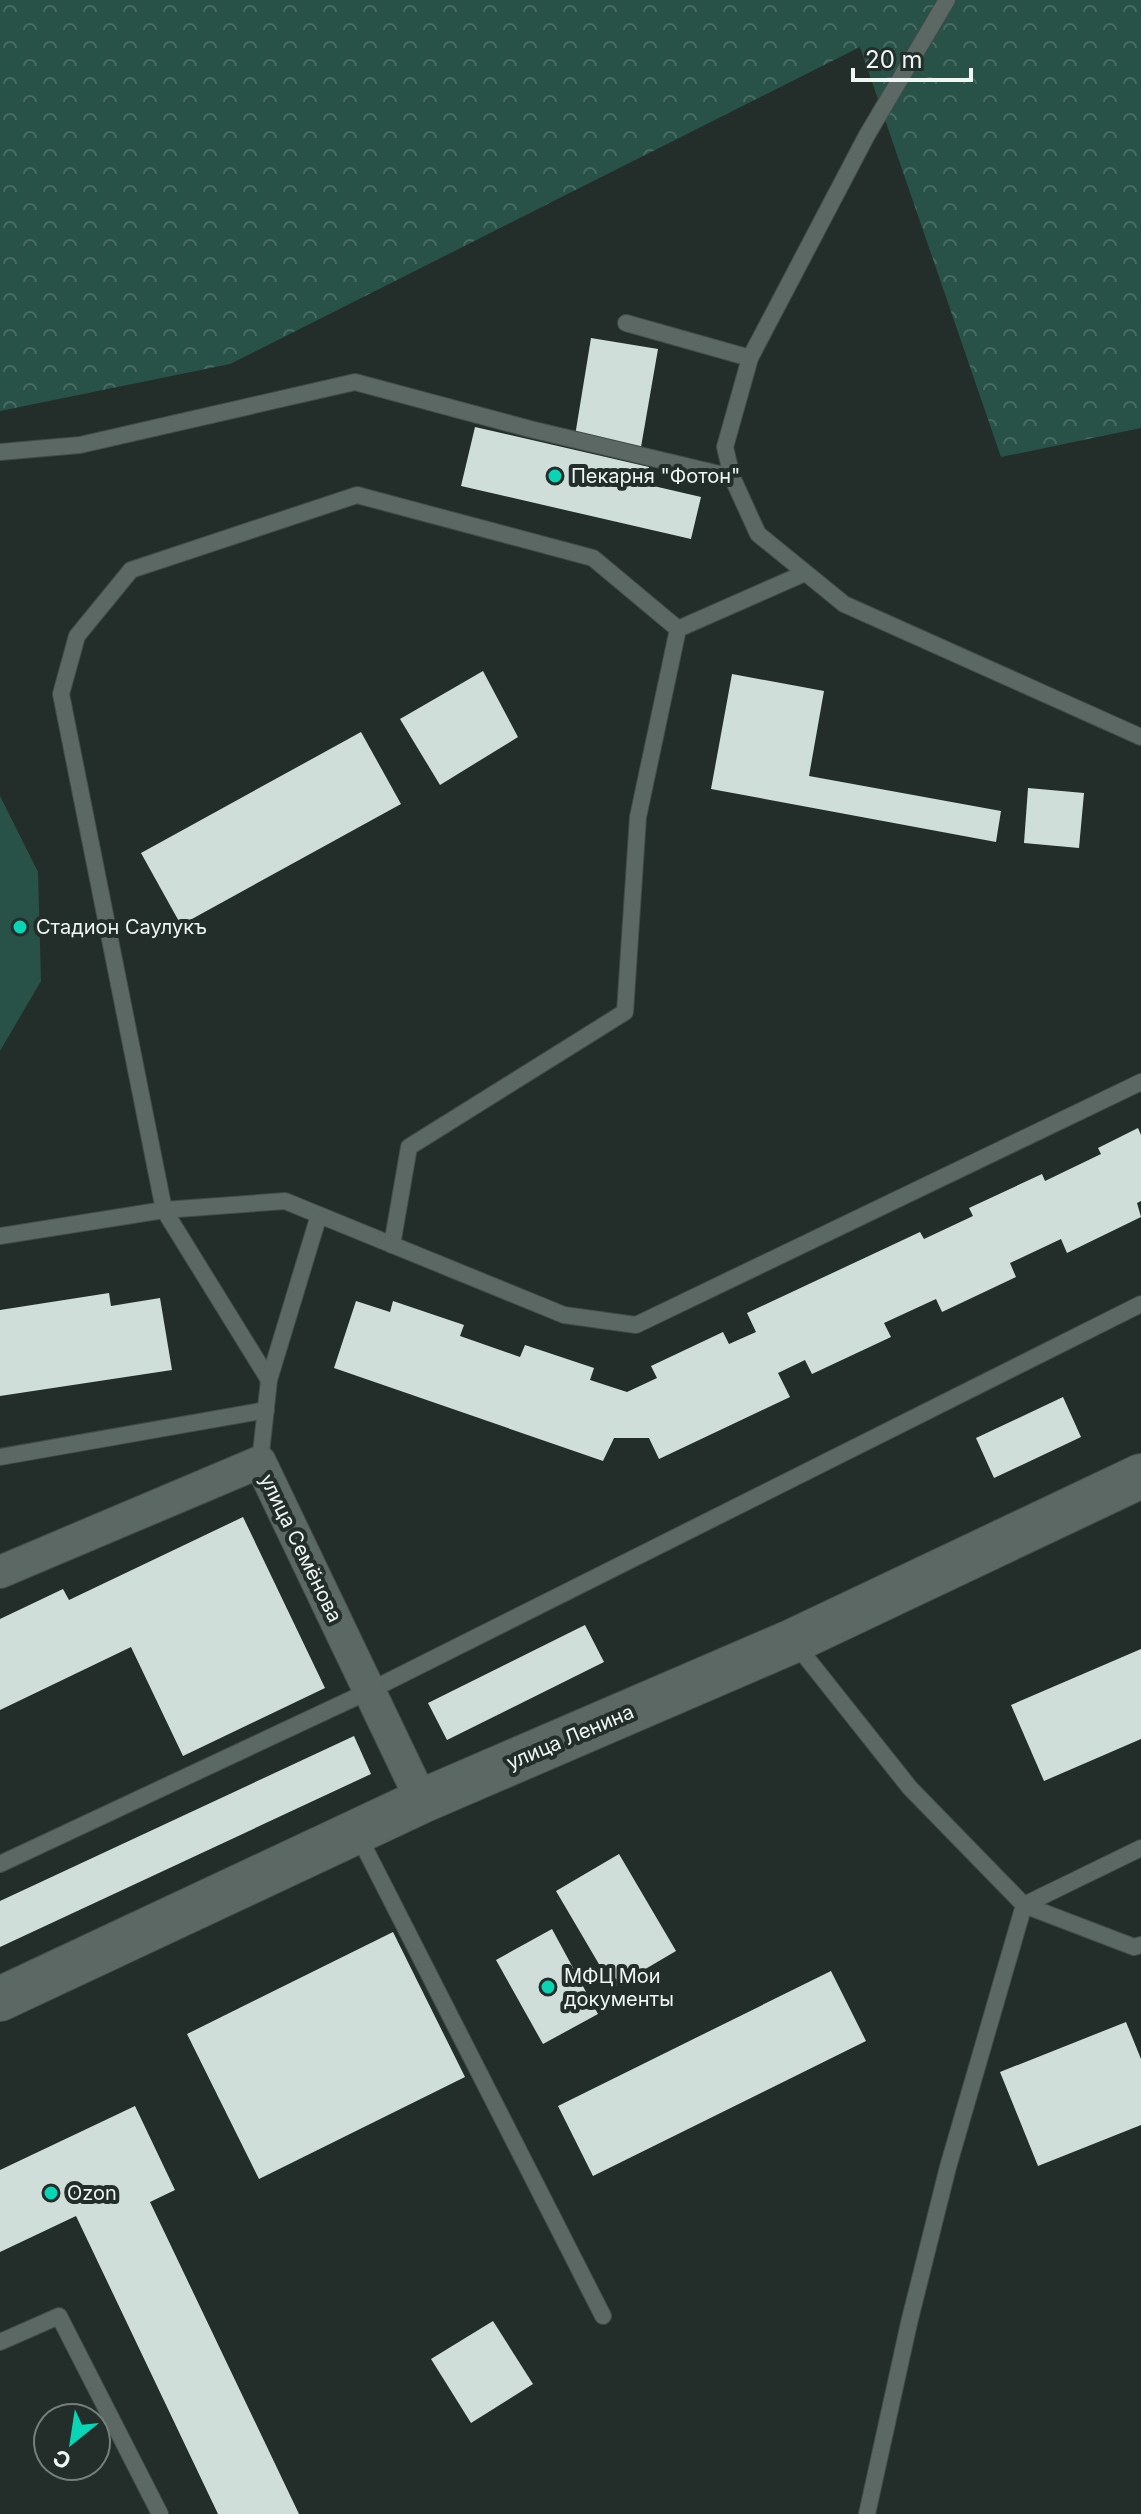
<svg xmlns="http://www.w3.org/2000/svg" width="1141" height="2514" viewBox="0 0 1141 2514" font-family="Inter,sans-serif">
<defs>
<pattern id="forest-crowns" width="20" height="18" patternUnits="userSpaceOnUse" patternTransform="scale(2)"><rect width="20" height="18" fill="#285147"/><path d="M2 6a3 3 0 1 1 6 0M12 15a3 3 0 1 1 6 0" fill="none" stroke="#486b62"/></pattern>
</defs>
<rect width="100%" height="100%" fill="#232e2b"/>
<!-- grass -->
<path fill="#285147" d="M 0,796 L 38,872 L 41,981 L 0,1051 Z"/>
<!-- forest -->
<path fill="url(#forest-crowns)" d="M 0,0 L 1141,0 L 1141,428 L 1001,457 L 860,47 L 230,364 L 0,411 Z"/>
<!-- building -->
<g fill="#d0deda">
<path d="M 591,338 L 658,349 L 641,447 L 575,436 Z"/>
<path d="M 475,427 L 649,467 L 645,484 L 701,497 L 691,539 L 461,486 Z"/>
<path d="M 483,671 L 518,737 L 440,785 L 400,719 Z"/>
<path d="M 732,674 L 824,691 L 809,776 L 1001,811 L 996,842 L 711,789 Z"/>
<path d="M 361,732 L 401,804 L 181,925 L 141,853 Z"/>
<path d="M 1028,788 L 1084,793 L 1079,848 L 1024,843 Z"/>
<path d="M 1138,1128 L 1141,1135 L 1141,1201 L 1137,1203 L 1141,1217 L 1067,1253 L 1061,1239 L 1010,1263 L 1016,1277 L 942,1312 L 936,1299 L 884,1323 L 891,1337 L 812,1374 L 805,1360 L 778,1373 L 790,1397 L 659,1459 L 649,1438 L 614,1438 L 603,1461 L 334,1368 L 356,1301 L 390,1312 L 393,1301 L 464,1325 L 460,1336 L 520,1357 L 525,1345 L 594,1368 L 590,1380 L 627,1392 L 657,1378 L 651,1366 L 723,1332 L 729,1344 L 756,1332 L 747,1313 L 920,1232 L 924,1239 L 973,1216 L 969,1208 L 1042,1174 L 1045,1181 L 1101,1154 L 1098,1148 Z"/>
<path d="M 109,1293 L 111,1306 L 160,1298 L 172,1370 L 0,1396 L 0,1310 Z"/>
<path d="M 1063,1397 L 1081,1437 L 994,1478 L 976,1438 Z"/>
<path d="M 243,1517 L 325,1688 L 183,1756 L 131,1647 L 0,1710 L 0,1619 L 63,1589 L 69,1600 Z"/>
<path d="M 585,1625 L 604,1662 L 447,1740 L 428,1703 Z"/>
<path d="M 1141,1649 L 1141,1739 L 1044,1781 L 1011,1705 Z"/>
<path d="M 354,1736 L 371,1774 L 0,1947 L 0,1901 Z"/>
<path d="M 619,1854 L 676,1951 L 613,1988 L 556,1891 Z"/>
<path d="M 552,1929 L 598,2014 L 543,2044 L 496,1960 Z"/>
<path d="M 393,1932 L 465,2077 L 259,2179 L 187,2034 Z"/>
<path d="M 831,1971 L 866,2041 L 593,2176 L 558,2106 Z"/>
<path d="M 1126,2022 L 1141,2059 L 1141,2125 L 1038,2166 L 1000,2072 Z"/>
<path d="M 135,2106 L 175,2190 L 150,2202 L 299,2514 L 218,2514 L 76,2216 L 0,2252 L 0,2170 Z"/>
<path d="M 493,2321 L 533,2384 L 471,2423 L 431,2359 Z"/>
</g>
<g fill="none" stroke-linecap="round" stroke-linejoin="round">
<!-- lane casing -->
<g stroke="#424c4a" stroke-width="18">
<g id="lane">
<path d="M 947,0 L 867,135 L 750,358 L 725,447 L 732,477 L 758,534 L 844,604 L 1141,737"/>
<path d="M 626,323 L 750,358"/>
<path d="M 0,452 L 80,445 L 355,382 L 530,429 L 732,477"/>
<path d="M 0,1236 L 164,1210 L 285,1201 L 564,1315 L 636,1325 L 1141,1082"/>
<path d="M 392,1245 L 409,1147 L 625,1012 L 638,817 L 678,629 L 805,573"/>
<path d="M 269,1380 L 164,1210 L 61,694 L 77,636 L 131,570 L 357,495 L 593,558 L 678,629"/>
<path d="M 0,1457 L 266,1410"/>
<path d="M 260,1462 L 269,1380 L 319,1215"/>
<path d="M 794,1642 L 910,1788 L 1024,1905 L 1134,1947 L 1141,1945"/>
<path d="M 357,1833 L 603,2316"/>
<path d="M 0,1864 L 369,1691 L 1141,1304"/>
<path d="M 0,2342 L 59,2316 L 160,2514"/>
<path d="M 867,2514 L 909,2323 L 948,2167 L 1024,1905 L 1141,1848"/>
</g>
</g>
<!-- street casing -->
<g stroke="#424c4a" stroke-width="34">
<path id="street" d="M 0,1572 L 260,1462 L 422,1801"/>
</g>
<!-- secondary casing -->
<g stroke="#424c4a" stroke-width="46">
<path id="secondary" d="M 0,1999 L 422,1801 L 793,1641 L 1141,1476"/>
</g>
<!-- lane -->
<use href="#lane" stroke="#5b6864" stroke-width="16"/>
<!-- street -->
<use href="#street" stroke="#5b6864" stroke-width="32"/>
<!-- secondary -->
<use href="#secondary" stroke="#5b6864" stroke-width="44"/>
</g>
<!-- markers -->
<g fill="#08d5b5" stroke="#232e2b" stroke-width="3">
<circle cx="555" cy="476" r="8"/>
<circle cx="20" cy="927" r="8"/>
<circle cx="548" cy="1987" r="8"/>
<circle cx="51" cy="2193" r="8"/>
</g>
<g text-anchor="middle" stroke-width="8" stroke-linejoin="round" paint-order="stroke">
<!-- poi labels -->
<g font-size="20" fill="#eef5f3" stroke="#232e2b" text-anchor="start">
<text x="571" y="483">Пекарня "Фотон"</text>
<text x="36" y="934">Стадион Саулукъ</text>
<text x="564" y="1983">МФЦ Мои<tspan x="564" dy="23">документы</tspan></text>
<text x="67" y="2200">Ozon</text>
</g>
<!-- street labels -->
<g font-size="20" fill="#eef5f3" stroke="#232e2b">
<text transform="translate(301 1548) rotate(64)" y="7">улица Семёнова</text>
<text transform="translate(570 1737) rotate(-23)" y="7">улица Ленина</text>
</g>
</g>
<!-- north arrow -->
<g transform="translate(72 2442) rotate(210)"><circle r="38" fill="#232e2b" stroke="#747e7b" stroke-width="2"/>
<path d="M0-6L14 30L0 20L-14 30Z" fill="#08d5b5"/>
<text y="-12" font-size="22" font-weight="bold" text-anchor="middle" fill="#eef5f3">С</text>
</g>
<!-- scale -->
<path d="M853 68v12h118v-12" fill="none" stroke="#eef5f3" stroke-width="4"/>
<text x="865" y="68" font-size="24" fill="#eef5f3" stroke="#232e2b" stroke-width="6" paint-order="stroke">20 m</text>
</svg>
